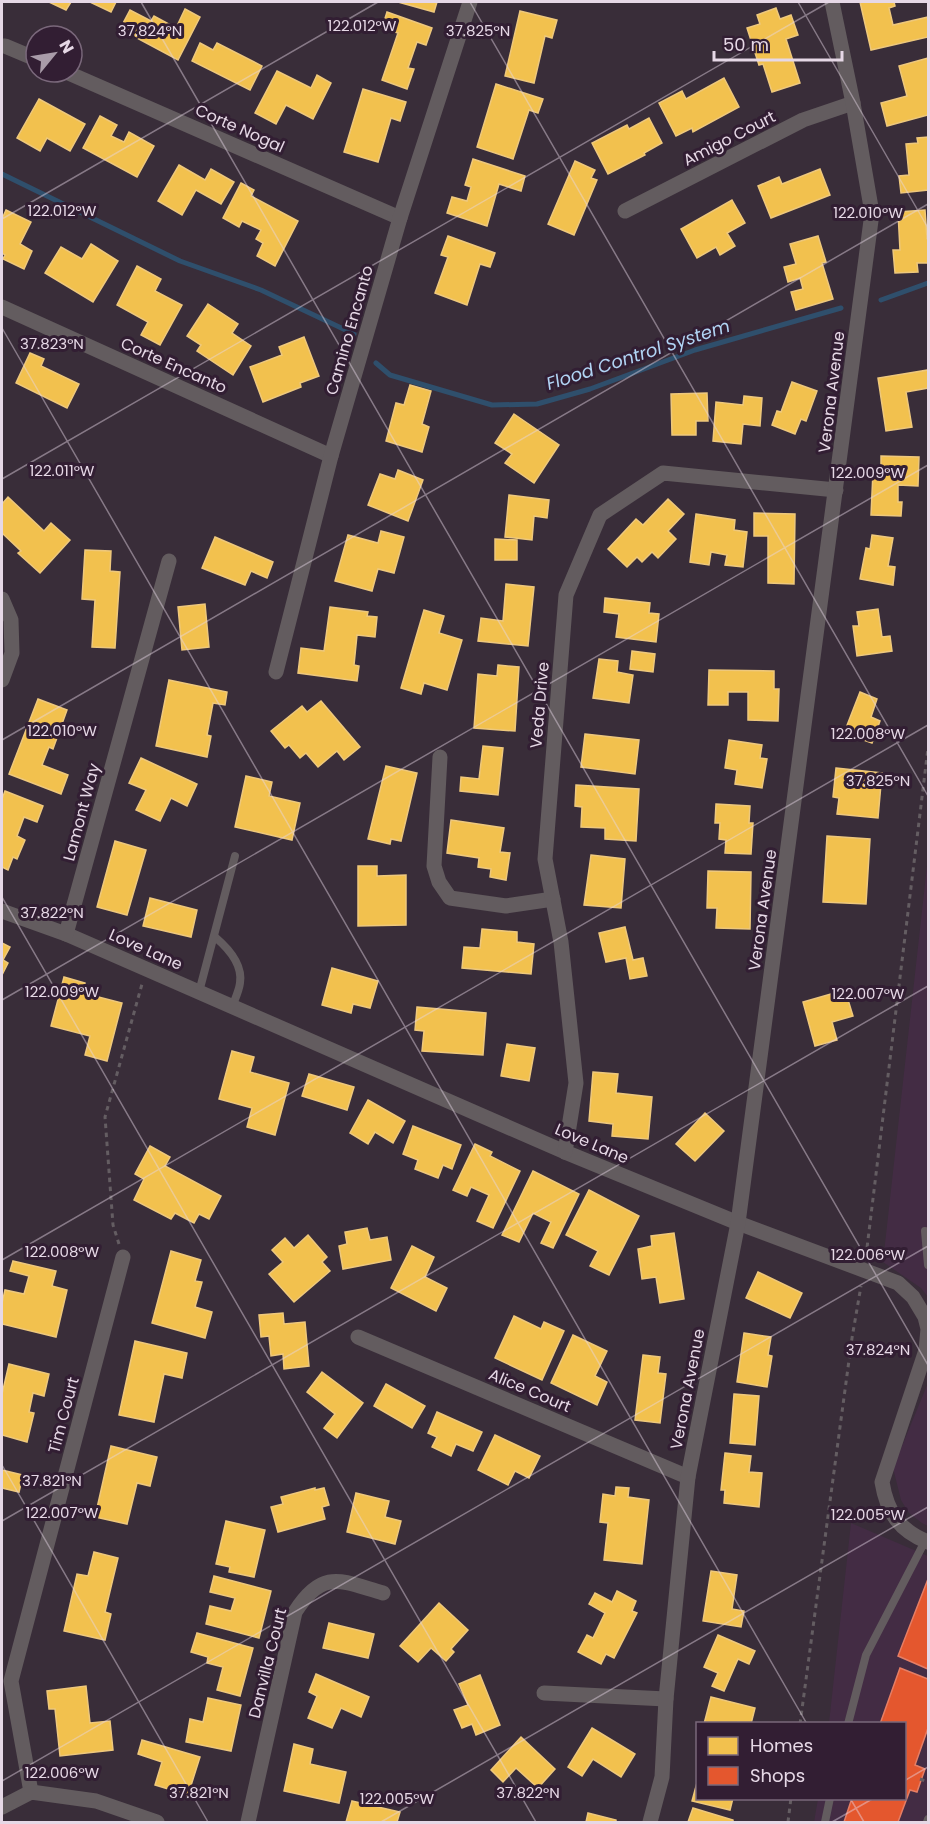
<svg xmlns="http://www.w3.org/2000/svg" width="930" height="1824" viewBox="0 0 930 1824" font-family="Poppins,sans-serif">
<rect width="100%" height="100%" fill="#392d39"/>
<!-- built -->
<g fill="#432c44">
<path d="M 928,857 L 928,1297 L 921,1288 L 883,1262 Z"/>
<path d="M 928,1383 L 928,1526 L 922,1523 L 909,1513 L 901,1500 L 893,1468 Z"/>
<path d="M 851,1523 L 928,1556 L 928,1822 L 814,1822 L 818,1799 L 904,1798 L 904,1724 L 829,1723 Z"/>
</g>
<!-- homes -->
<g fill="#f2c14e" stroke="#eec87c" stroke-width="1.5">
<path d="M 49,2 L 71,2 L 66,10 Z"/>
<path d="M 90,2 L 116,2 L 111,12 Z"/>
<path d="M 398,2 L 437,2 L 434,12 Z"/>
<path d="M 860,2 L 894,2 L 895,6 L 889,8 L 893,25 L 928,17 L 928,37 L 871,50 Z"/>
<path d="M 776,8 L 780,19 L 791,15 L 798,35 L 786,39 L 800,83 L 772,92 L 763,64 L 759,65 L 747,28 L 760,24 L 757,15 Z"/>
<path d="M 185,9 L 200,17 L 178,60 L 120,29 L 130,10 L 151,21 L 154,16 L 176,28 Z"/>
<path d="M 520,11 L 557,20 L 552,38 L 545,36 L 534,83 L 505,76 Z"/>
<path d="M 387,12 L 432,28 L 426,45 L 417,42 L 408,68 L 414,69 L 407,89 L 382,80 L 398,33 L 382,28 Z"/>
<path d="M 200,43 L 213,50 L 217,43 L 262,66 L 250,90 L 192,61 Z"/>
<path d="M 928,58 L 928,115 L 887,126 L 881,103 L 907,96 L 899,66 Z"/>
<path d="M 277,71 L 311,88 L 317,75 L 331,83 L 313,119 L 286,105 L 276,124 L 255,113 Z"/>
<path d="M 724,78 L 739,107 L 693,132 L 692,128 L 676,136 L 659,103 L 682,91 L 686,99 Z"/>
<path d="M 496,84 L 543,99 L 538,113 L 529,110 L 513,159 L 477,147 Z"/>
<path d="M 363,89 L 406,102 L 400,121 L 391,118 L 378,162 L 344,152 Z"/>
<path d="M 39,99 L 85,124 L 70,151 L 47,138 L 40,151 L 17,138 Z"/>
<path d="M 100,116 L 117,125 L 111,136 L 124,142 L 129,132 L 154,146 L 137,177 L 83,148 Z"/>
<path d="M 649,118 L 662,143 L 644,153 L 645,155 L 608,174 L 592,143 L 627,125 L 629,129 Z"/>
<path d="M 928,137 L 928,190 L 901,193 L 899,176 L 909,175 L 906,144 L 918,143 L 917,138 Z"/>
<path d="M 473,159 L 525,176 L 521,191 L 499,184 L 487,226 L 447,213 L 452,197 L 467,201 L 471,187 L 465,185 Z"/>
<path d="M 575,161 L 595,170 L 591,178 L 597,180 L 574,235 L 548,224 Z"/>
<path d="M 179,165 L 205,180 L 211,169 L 234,182 L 221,204 L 196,190 L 182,215 L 158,201 Z"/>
<path d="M 820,169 L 830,195 L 771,218 L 758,186 L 779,177 L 782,184 Z"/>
<path d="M 241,183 L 254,190 L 251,196 L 298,221 L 275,266 L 257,256 L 263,243 L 256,239 L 261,230 L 242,221 L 239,227 L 223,218 Z"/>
<path d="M 732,200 L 745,223 L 727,233 L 735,246 L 720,255 L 716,247 L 697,258 L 681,229 Z"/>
<path d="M 6,210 L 31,222 L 20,244 L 32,251 L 24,269 L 3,259 L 5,255 L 2,253 L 2,219 Z"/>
<path d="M 925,210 L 927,238 L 928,237 L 928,263 L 917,263 L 918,272 L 895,273 L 893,250 L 900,250 L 898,212 Z"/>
<path d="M 448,236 L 495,253 L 490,267 L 480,264 L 467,305 L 435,293 L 448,257 L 441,255 Z"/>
<path d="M 818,236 L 826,262 L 822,263 L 833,299 L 796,310 L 791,292 L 803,289 L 800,278 L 788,282 L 784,267 L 796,264 L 790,244 Z"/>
<path d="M 91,244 L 118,261 L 93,302 L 45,273 L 61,247 L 82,259 Z"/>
<path d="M 137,266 L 161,279 L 155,291 L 182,305 L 160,345 L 141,335 L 148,322 L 117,305 Z"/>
<path d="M 208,304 L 238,324 L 232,333 L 251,346 L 233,375 L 197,351 L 201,345 L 187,336 Z"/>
<path d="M 304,337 L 319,376 L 300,383 L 301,387 L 263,402 L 250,367 L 282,355 L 279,347 Z"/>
<path d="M 30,353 L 44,359 L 41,366 L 79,384 L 67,408 L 16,383 Z"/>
<path d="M 928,370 L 928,388 L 906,392 L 912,427 L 886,431 L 878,378 Z"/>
<path d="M 792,382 L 817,391 L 806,421 L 801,419 L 795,434 L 772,425 L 777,411 L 781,412 Z"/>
<path d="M 410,385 L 431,391 L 422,424 L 429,427 L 422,452 L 386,441 L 396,403 L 404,405 Z"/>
<path d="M 707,393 L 708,421 L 696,421 L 696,435 L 672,435 L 671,394 Z"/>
<path d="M 744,396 L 762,398 L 760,426 L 743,424 L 741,444 L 713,441 L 716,402 L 743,405 Z"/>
<path d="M 514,414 L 559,445 L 534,483 L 505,463 L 512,454 L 495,443 Z"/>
<path d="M 881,456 L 919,457 L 918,486 L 898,485 L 898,502 L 902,502 L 901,516 L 871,515 L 873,472 L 881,472 Z"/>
<path d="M 398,470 L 423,480 L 408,521 L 368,505 L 380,474 L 395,479 Z"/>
<path d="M 509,495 L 549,500 L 547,518 L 534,516 L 532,540 L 505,537 Z"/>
<path d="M 8,497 L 44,531 L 51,523 L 70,540 L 40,573 L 18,553 L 21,551 L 2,533 L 2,504 Z"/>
<path d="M 668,499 L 684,514 L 668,531 L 676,539 L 658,558 L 652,552 L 642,562 L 637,557 L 627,567 L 608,549 L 636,519 L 643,525 Z"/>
<path d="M 754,513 L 795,514 L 794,584 L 768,583 L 768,536 L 754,536 Z"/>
<path d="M 696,514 L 735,520 L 734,530 L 747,532 L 743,567 L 725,565 L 727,555 L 711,552 L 709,565 L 690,562 Z"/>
<path d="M 381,531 L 404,537 L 394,573 L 378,569 L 372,591 L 335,581 L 348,535 L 378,543 Z"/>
<path d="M 872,535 L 893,538 L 888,566 L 895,567 L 893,585 L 860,579 L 866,548 L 870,549 Z"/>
<path d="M 215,537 L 273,562 L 267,578 L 251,571 L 245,585 L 202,568 Z"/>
<path d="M 495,539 L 517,540 L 517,560 L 495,560 Z"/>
<path d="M 85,550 L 111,551 L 110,571 L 120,572 L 115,648 L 92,647 L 95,600 L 82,599 Z"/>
<path d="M 506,584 L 534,587 L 528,646 L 478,641 L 481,618 L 503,621 Z"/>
<path d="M 605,598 L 650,603 L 649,613 L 659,614 L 656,642 L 616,637 L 619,614 L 604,612 Z"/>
<path d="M 205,604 L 209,647 L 182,650 L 178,607 Z"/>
<path d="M 330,607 L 368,612 L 367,616 L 377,617 L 375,637 L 357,635 L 354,665 L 359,666 L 357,681 L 298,673 L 301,648 L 324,651 Z"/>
<path d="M 878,609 L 882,637 L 890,636 L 892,651 L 857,656 L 853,626 L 859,626 L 857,612 Z"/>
<path d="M 424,610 L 444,616 L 439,633 L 462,640 L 447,690 L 424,683 L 421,694 L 401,688 Z"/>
<path d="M 632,651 L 655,654 L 653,672 L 630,669 Z"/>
<path d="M 599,659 L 618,661 L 617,672 L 633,675 L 629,703 L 593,698 Z"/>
<path d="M 498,665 L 519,667 L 515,731 L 474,728 L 478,674 L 497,676 Z"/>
<path d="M 709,670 L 774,671 L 774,689 L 779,689 L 778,721 L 748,720 L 748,692 L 728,692 L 728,705 L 708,705 Z"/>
<path d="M 169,680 L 227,692 L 225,705 L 213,703 L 207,735 L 211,736 L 207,757 L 156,746 Z"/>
<path d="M 860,692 L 877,699 L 871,717 L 880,721 L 872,743 L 844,733 Z"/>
<path d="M 38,699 L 67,710 L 53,749 L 49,747 L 42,765 L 68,775 L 61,794 L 9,774 Z"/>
<path d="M 321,701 L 360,747 L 344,760 L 337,751 L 318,767 L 306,753 L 300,758 L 289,745 L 285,748 L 271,731 L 302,706 L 307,712 Z"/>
<path d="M 585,734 L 639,740 L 635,774 L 581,767 Z"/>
<path d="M 729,740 L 762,745 L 760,758 L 767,759 L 762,788 L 735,784 L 737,770 L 725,768 Z"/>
<path d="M 483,746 L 503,748 L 498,795 L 460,791 L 461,777 L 479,779 Z"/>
<path d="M 141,758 L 197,784 L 187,806 L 171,798 L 160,821 L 136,810 L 146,790 L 129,783 Z"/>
<path d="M 386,766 L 417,773 L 401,841 L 391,839 L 390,844 L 368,839 Z"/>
<path d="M 836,768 L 882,773 L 878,818 L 837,814 L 839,798 L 833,797 Z"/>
<path d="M 246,776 L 272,782 L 269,796 L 300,803 L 292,840 L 235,827 Z"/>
<path d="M 576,785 L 639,789 L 636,841 L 605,839 L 605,828 L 581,827 L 582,807 L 575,806 Z"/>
<path d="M 5,791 L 43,806 L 37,822 L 24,817 L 17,836 L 25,840 L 17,859 L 13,857 L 8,870 L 2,867 L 2,799 Z"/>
<path d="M 716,804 L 750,806 L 749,823 L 753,823 L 751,854 L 725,853 L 726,840 L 719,839 L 720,823 L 715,823 Z"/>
<path d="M 451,820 L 504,828 L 500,852 L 510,853 L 506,880 L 490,877 L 491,869 L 478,867 L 479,858 L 447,853 Z"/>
<path d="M 827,836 L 870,839 L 866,904 L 823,902 Z"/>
<path d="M 115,841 L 146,850 L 127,915 L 97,907 Z"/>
<path d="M 591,855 L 625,859 L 621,908 L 584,905 Z"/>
<path d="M 358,866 L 377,866 L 377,876 L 406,875 L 406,925 L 358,926 Z"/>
<path d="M 708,871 L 751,872 L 750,929 L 716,928 L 717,908 L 707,908 Z"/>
<path d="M 150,898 L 197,910 L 191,937 L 143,926 Z"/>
<path d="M 625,927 L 633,960 L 643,958 L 647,976 L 630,979 L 626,958 L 606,962 L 599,933 Z"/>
<path d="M 482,929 L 517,932 L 517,942 L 534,944 L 531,974 L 462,968 L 464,947 L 480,948 Z"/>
<path d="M 2,943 L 10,947 L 3,960 L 8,963 L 2,975 Z"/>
<path d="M 332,968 L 378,981 L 370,1008 L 353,1004 L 351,1013 L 322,1005 Z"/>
<path d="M 64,977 L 85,983 L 83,993 L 122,1003 L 107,1061 L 85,1055 L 90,1036 L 51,1026 Z"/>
<path d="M 845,990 L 853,1016 L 832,1022 L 837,1040 L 815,1046 L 803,1002 Z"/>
<path d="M 417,1007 L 486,1013 L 483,1055 L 422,1051 L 424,1031 L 415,1030 Z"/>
<path d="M 507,1044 L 535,1048 L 529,1081 L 501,1076 Z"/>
<path d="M 232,1051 L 254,1057 L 250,1072 L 289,1083 L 275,1135 L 247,1127 L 252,1108 L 219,1099 Z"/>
<path d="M 593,1072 L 618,1074 L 616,1093 L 652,1097 L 648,1139 L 612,1136 L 613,1124 L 589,1121 Z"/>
<path d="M 309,1074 L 354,1087 L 347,1110 L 302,1096 Z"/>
<path d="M 368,1100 L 405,1121 L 393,1143 L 375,1132 L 368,1144 L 350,1133 Z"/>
<path d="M 705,1113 L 724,1131 L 695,1161 L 676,1144 Z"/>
<path d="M 413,1126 L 461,1145 L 452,1169 L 443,1165 L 438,1178 L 415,1169 L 418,1160 L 403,1154 Z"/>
<path d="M 475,1144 L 492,1152 L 490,1156 L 520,1171 L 493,1228 L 477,1221 L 489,1195 L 471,1187 L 467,1196 L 453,1190 Z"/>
<path d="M 150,1146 L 170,1157 L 165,1166 L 221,1196 L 209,1219 L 199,1214 L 194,1223 L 175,1213 L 171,1219 L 134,1200 L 144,1179 L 135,1174 Z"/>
<path d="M 533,1171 L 579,1194 L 553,1248 L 541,1243 L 551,1222 L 533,1213 L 519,1242 L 502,1235 Z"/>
<path d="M 589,1190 L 639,1216 L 609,1275 L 590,1266 L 598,1251 L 566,1235 Z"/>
<path d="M 367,1228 L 370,1240 L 387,1237 L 391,1260 L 343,1269 L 339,1246 L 347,1244 L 345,1232 Z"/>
<path d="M 674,1233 L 684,1299 L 660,1303 L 656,1277 L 642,1279 L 638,1249 L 652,1246 L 651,1236 Z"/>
<path d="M 308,1235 L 327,1257 L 322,1262 L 330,1271 L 294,1302 L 269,1274 L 283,1262 L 272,1250 L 285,1238 L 294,1248 Z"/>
<path d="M 412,1246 L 434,1257 L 425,1277 L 447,1288 L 436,1311 L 391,1288 Z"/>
<path d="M 171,1251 L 201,1260 L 195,1281 L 202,1282 L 195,1307 L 212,1312 L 205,1338 L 152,1323 Z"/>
<path d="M 13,1261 L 56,1271 L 52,1286 L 67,1290 L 56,1337 L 2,1324 L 2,1303 L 5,1290 L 24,1294 L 29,1276 L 10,1271 Z"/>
<path d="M 758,1272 L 802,1293 L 790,1318 L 746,1298 Z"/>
<path d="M 283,1313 L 284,1324 L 305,1322 L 309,1366 L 284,1369 L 283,1354 L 271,1356 L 269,1336 L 261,1337 L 259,1315 Z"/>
<path d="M 514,1316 L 541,1329 L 544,1322 L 564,1331 L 542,1380 L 495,1358 Z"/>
<path d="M 744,1333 L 771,1337 L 768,1355 L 772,1356 L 767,1387 L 737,1382 Z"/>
<path d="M 573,1335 L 607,1351 L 595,1376 L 607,1382 L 597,1405 L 551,1383 Z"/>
<path d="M 135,1341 L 187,1353 L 182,1378 L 164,1374 L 154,1422 L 119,1415 Z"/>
<path d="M 643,1355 L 660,1357 L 658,1373 L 666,1374 L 660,1423 L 635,1420 Z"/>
<path d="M 9,1364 L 49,1374 L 44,1396 L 33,1393 L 29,1412 L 34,1413 L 27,1442 L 2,1435 L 2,1394 Z"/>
<path d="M 322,1372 L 363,1403 L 337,1438 L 324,1428 L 335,1414 L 307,1392 Z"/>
<path d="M 386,1384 L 425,1406 L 412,1428 L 374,1406 Z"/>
<path d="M 734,1394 L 759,1396 L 755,1445 L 730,1443 Z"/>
<path d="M 437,1412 L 482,1432 L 473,1451 L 456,1444 L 451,1456 L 432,1447 L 437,1437 L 428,1433 Z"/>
<path d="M 495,1435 L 540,1456 L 529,1478 L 515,1471 L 508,1485 L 478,1470 Z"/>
<path d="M 111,1446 L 157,1457 L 150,1486 L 137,1483 L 127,1524 L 95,1517 Z"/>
<path d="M 725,1453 L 751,1456 L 749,1472 L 762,1473 L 759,1507 L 724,1503 L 725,1490 L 721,1490 Z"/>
<path d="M 2,1470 L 23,1475 L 19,1492 L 2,1488 L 2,1491 Z"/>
<path d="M 616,1487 L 629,1488 L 628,1497 L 649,1500 L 642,1564 L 604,1560 L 608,1523 L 600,1522 L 603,1494 L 615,1496 Z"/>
<path d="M 315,1488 L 315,1490 L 324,1488 L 329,1505 L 322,1507 L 325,1519 L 278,1532 L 271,1507 L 283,1504 L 281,1497 Z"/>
<path d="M 356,1493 L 389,1501 L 385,1517 L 401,1521 L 395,1544 L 347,1532 Z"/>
<path d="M 226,1521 L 265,1530 L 254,1577 L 229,1572 L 230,1567 L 216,1564 Z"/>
<path d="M 94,1552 L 118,1558 L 105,1612 L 111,1614 L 105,1640 L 64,1631 L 77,1574 L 88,1576 Z"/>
<path d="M 711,1571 L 737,1575 L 732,1609 L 744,1611 L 741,1627 L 703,1621 Z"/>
<path d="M 214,1576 L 271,1591 L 259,1638 L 206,1624 L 210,1606 L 231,1611 L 235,1598 L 210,1592 Z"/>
<path d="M 617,1591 L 636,1601 L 632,1611 L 637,1613 L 614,1658 L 606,1654 L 601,1664 L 578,1652 L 587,1635 L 593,1638 L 605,1613 L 589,1604 L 595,1593 L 612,1602 Z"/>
<path d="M 439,1603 L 468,1630 L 451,1649 L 454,1652 L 446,1661 L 431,1648 L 418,1662 L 400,1646 Z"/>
<path d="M 329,1623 L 374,1634 L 368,1658 L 323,1648 Z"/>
<path d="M 197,1633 L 253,1648 L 240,1696 L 217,1690 L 223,1667 L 207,1663 L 208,1657 L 191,1652 Z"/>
<path d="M 718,1635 L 755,1651 L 749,1664 L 738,1659 L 724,1691 L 712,1686 L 718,1673 L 704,1667 Z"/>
<path d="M 316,1674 L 369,1697 L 361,1717 L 341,1708 L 332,1728 L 308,1718 L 317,1696 L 309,1692 Z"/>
<path d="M 480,1675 L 500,1725 L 476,1735 L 472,1724 L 462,1728 L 454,1710 L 468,1705 L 459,1684 Z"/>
<path d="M 86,1686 L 90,1723 L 110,1721 L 113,1750 L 60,1756 L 55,1709 L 49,1709 L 47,1691 Z"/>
<path d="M 711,1697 L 755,1708 L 751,1724 L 738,1722 L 737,1724 L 704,1724 Z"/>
<path d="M 208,1698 L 241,1705 L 231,1751 L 186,1742 L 190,1719 L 203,1722 Z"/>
<path d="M 592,1728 L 635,1754 L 621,1777 L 593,1759 L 582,1776 L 568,1767 Z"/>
<path d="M 521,1737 L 555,1769 L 538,1788 L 516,1768 L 503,1782 L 491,1770 Z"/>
<path d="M 142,1740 L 200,1757 L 188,1795 L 155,1785 L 162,1762 L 138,1754 Z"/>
<path d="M 294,1744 L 313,1749 L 310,1764 L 346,1772 L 339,1803 L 284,1791 Z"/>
<path d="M 698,1779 L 698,1798 L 733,1798 L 730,1810 L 692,1801 Z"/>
<path d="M 352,1801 L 400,1812 L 397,1822 L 346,1822 Z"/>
<path d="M 693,1808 L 733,1820 L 733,1822 L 688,1822 Z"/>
<path d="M 588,1813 L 616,1820 L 616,1822 L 586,1822 Z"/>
</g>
<!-- shops -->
<g fill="#e4572e" stroke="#e57e65" stroke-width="1.5">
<path d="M 928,1579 L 928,1669 L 898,1656 Z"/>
<path d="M 900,1668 L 928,1679 L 928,1728 L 915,1765 L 925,1769 L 917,1792 L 910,1790 L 898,1822 L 844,1822 L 852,1798 L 904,1798 L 904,1724 L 880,1724 Z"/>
</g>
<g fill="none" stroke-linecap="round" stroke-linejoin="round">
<!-- stream -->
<g stroke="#2f4f6c" stroke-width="5">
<path d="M 2,174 L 180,261 L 261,290 L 354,334"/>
<path d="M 881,300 L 928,283"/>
<path d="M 376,363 L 390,375 L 492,405 L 537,404 L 590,389 L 695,350 L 841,308"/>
</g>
<!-- path -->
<g stroke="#645d62" stroke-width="3" stroke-dasharray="4.5 4.5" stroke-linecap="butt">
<path d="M 119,1244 L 113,1225 L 105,1117 L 142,984"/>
<path d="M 866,1256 L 928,748"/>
<path d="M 800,1724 L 852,1338 L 861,1286"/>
<path d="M 920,1779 L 928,1782"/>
<path d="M 788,1822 L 791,1798"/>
</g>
<!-- service -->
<g stroke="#635c5f" stroke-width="8">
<path d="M 215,937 C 228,948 243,964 240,983 C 239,991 235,999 232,1007"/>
<path d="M 199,992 L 235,856"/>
<path d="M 925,1231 L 928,1265"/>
<path d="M 848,1724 L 866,1655 L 925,1541"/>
<path d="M 825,1822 L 830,1798"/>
<path d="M 927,1822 L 928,1819"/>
</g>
<!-- minor -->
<g stroke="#635c5f" stroke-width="15">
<path d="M 2,46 L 5,46 L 36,59"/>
<path d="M 66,72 L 400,218"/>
<path d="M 625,211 L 803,120 L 853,103"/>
<path d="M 2,307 L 331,456"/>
<path d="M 2,599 L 11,620 L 12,653 L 2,680"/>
<path d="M 276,672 L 331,456 L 400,218 L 470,2"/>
<path d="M 440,757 L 434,866 L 439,882 L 450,898 L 506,906 L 553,899"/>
<path d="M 2,911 L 66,934 L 565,1152 L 738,1223 L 898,1283 L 913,1297 L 925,1317 L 928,1329 L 926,1350 L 882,1482 C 887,1513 900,1531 928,1542"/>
<path d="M 66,934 L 169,561"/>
<path d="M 565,1152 L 576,1083 L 561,942 L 545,859 L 566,595 L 600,515 L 663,473 L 836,490"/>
<path d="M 358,1337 L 688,1477"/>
<path d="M 544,1693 L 666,1699"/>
<path d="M 31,1792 L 11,1681 L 123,1257"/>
<path d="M 2,1807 L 31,1792 L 96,1801 L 157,1822"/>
<path d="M 248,1822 L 295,1612 C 323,1568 341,1581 383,1593"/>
<path d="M 650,1822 L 662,1777 L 666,1699 L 688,1477 L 738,1223 L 872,213 L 853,103 L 832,2"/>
</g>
</g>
<!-- ticks -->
<path fill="none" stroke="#e6d8e6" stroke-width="1.5" stroke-opacity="0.45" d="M 141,2 L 928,1365M 470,2 L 928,796M 798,2 L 928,228M 2,219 L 378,2M 2,328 L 807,1724M 2,479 L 829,2M 2,740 L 928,204M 2,897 L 536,1822M 2,1000 L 928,465M 2,1260 L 928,725M 2,1465 L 208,1822M 2,1521 L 928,986M 2,1781 L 928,1246M 904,1781 L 928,1767M 850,1798 L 864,1822M 381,1822 L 928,1507M 832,1822 L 874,1798"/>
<g text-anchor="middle" stroke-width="6" stroke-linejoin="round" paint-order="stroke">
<!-- street labels -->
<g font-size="16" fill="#e6d8e6" stroke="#321e33">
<text transform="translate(240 128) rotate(24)" y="6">Corte Nogal</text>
<text transform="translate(729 138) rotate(-27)" y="6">Amigo Court</text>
<text transform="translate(349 330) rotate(-74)" y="6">Camino Encanto</text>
<text transform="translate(174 365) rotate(24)" y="6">Corte Encanto</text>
<text transform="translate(831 392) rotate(-83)" y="6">Verona Avenue</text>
<text transform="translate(539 705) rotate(-85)" y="6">Veda Drive</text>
<text transform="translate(81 812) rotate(-75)" y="6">Lamont Way</text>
<text transform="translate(762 910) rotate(-82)" y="6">Verona Avenue</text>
<text transform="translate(146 949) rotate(24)" y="6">Love Lane</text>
<text transform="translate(592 1143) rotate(23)" y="6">Love Lane</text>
<text transform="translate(687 1389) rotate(-79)" y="6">Verona Avenue</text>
<text transform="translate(530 1390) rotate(23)" y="6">Alice Court</text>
<text transform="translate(63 1415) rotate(-75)" y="6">Tim Court</text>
<text transform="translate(267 1663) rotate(-76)" y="6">Danvilla Court</text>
</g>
<!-- water labels -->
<g font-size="18" font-style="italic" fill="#b1d4f4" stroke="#321e33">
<text transform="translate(638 355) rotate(-18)" y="6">Flood Control System</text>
</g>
</g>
<g font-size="15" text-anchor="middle" fill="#e6d8e6" stroke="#321e33" stroke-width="6" stroke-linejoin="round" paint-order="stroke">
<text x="362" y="31">122.012°W</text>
<text x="478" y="36">37.825°N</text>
<text x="150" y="36">37.824°N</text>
<text x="62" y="216">122.012°W</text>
<text x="868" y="218">122.010°W</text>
<text x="52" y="349">37.823°N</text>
<text x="62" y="476">122.011°W</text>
<text x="868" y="478">122.009°W</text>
<text x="62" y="736">122.010°W</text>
<text x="868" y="739">122.008°W</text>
<text x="878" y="786">37.825°N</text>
<text x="52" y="918">37.822°N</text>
<text x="62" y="997">122.009°W</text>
<text x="868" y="999">122.007°W</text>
<text x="62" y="1257">122.008°W</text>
<text x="868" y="1260">122.006°W</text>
<text x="878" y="1355">37.824°N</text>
<text x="52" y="1486">37.821°N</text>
<text x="62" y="1518">122.007°W</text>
<text x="868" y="1520">122.005°W</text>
<text x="62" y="1778">122.006°W</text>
<text x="199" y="1798">37.821°N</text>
<text x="528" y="1798">37.822°N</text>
<text x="397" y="1804">122.005°W</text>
</g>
<!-- border -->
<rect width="930" height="1824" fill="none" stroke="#e6d8e6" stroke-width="6"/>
<!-- legend -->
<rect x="696" y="1722" width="210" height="78" fill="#321e33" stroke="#7a687b" stroke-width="1.5"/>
<rect x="708" y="1737" width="30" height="18" fill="#f2c14e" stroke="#7a687b" stroke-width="1.5"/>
<text x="750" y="1752" font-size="18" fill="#e6d8e6">Homes</text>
<rect x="708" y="1767" width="30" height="18" fill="#e4572e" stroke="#7a687b" stroke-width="1.5"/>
<text x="750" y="1782" font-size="18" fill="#e6d8e6">Shops</text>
<!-- north arrow -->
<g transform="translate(54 54) rotate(60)"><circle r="28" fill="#321e33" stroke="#7a687b" stroke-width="1.5"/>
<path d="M0-4.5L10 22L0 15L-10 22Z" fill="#a99ca9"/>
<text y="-9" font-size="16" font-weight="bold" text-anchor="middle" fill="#e6d8e6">N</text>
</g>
<!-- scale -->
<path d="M714 51v9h128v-9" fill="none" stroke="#e6d8e6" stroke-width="3"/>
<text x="723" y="51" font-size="18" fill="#e6d8e6" stroke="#321e33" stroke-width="4.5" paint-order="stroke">50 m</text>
</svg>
